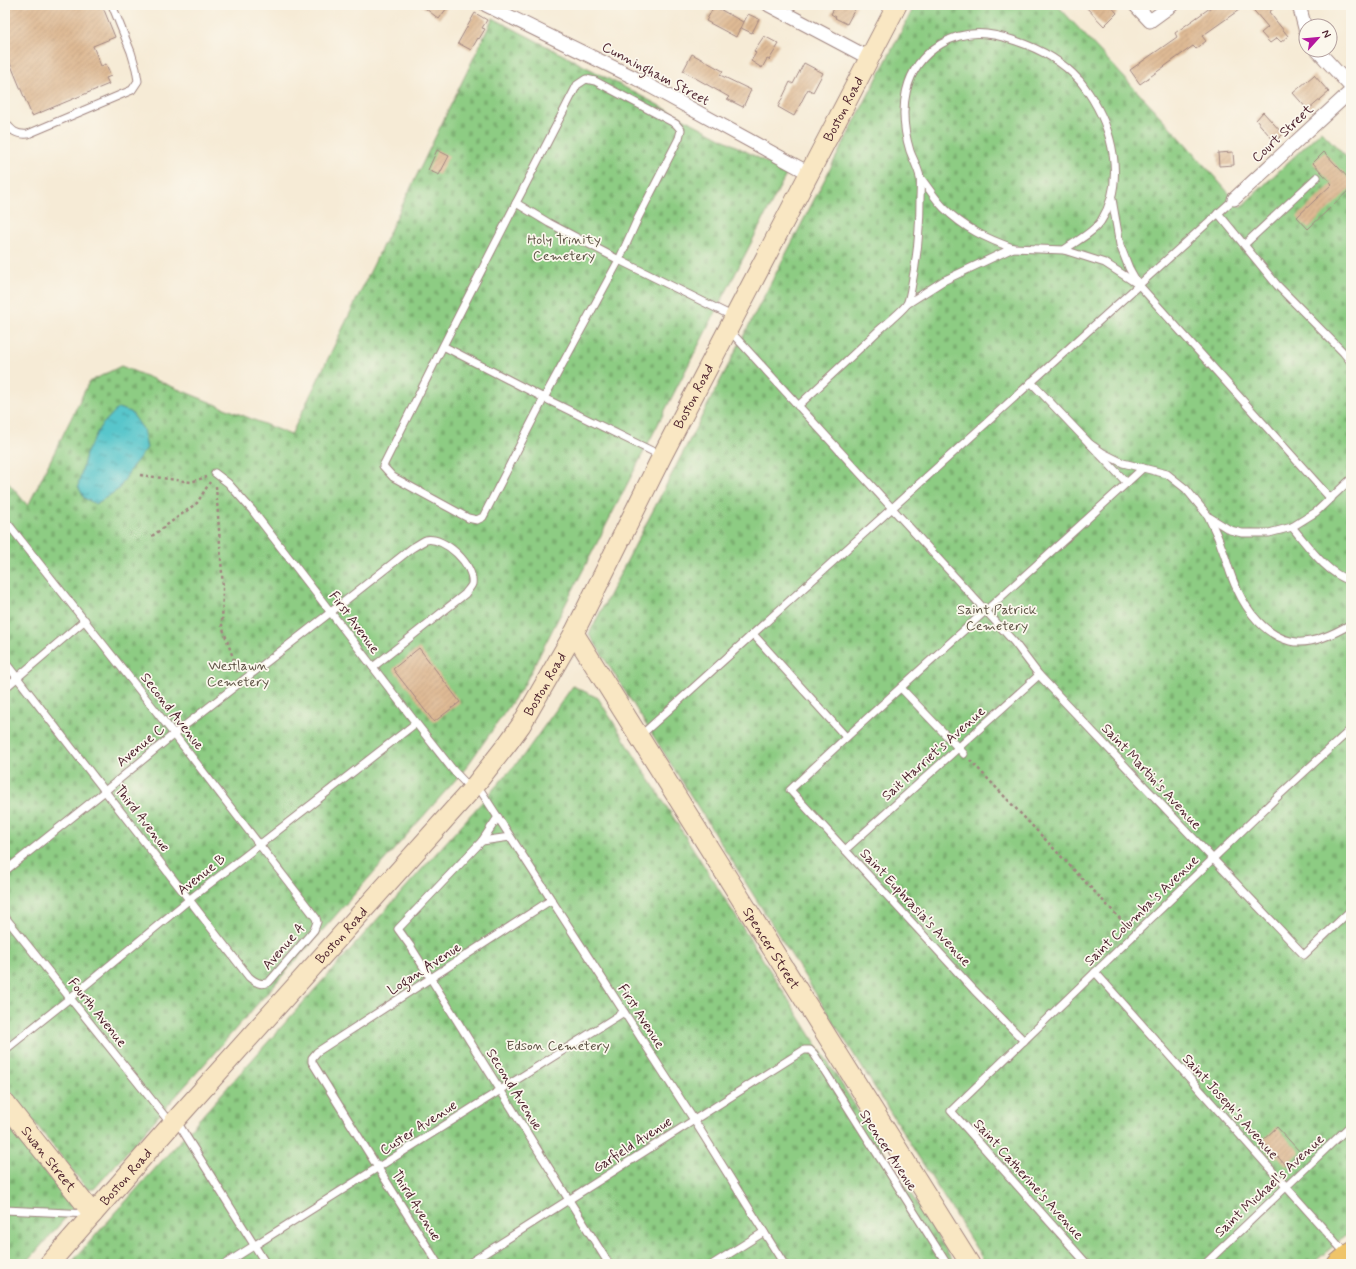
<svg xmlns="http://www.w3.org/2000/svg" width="1356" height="1269" viewBox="0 0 1356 1269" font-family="Mynerve,sans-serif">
<defs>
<pattern id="cemetery-stones" width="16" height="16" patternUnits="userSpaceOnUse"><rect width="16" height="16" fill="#8dcc83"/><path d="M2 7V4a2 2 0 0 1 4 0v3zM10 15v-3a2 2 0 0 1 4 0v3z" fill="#7baf71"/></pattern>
<pattern id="water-ripples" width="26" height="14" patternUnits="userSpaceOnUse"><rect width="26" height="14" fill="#58c6cb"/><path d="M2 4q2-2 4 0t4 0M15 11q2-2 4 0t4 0" fill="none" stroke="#4ba0a5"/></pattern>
<pattern id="building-hatch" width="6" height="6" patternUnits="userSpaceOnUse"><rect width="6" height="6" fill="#deba94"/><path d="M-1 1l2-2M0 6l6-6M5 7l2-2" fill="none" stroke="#c09f80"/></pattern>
</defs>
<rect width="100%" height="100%" fill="#fbf7ec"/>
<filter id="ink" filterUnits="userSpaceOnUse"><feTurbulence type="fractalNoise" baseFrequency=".025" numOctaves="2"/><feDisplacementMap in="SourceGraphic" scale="8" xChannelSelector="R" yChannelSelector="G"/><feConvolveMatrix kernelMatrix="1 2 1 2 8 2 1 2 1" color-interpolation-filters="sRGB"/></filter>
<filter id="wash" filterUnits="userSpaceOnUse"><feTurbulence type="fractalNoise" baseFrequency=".012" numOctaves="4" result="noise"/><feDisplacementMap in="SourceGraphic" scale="16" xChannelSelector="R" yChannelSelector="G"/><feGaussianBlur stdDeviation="0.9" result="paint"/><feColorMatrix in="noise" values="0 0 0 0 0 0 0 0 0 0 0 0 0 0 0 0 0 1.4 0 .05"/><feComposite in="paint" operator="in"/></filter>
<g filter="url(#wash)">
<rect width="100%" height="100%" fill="#f6ebd6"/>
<!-- cemetery -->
<g fill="url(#cemetery-stones)" stroke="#6c7657">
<path d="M 915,5 L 1057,5 L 1183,141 L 1241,207 L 1321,131 L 1351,162 L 1351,1231 L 1312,1264 L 986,1264 L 589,634 Z"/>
<path d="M 493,18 L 787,173 L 524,685 L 465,769 L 94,1189 L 87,1189 L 5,1085 L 5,479 L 28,506 L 89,382 L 121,366 L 291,435 Z"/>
<path d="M 573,686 L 598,698 L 955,1264 L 70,1264 L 523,756 Z"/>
<path d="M 5,1122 L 74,1208 L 25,1264 L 5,1264 Z"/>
</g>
<!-- water -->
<path fill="url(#water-ripples)" stroke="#51727b" d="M 118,408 L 131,412 L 143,429 L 147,448 L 132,467 L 119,489 L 96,504 L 84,498 L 78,486 L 86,454 L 100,427 Z"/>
<g id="blocks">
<!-- building -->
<g fill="url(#building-hatch)">
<path d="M 5,5 L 102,5 L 115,37 L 93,46 L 101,66 L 106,64 L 111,76 L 106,78 L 109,84 L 32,116 L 5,51 Z"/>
<path d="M 421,5 L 449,5 L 439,19 Z"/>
<path d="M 836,5 L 857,5 L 847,24 L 835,18 L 836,17 L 831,14 Z"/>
<path d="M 1084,5 L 1110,5 L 1117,13 L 1104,26 Z"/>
<path d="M 1214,5 L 1246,5 L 1202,36 L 1206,41 L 1196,49 L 1193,46 L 1140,84 L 1130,70 L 1177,37 L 1175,33 Z"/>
<path d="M 1249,5 L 1278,5 L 1269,12 L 1288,36 L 1281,42 L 1277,38 L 1270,43 L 1261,33 L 1268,27 Z"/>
<path d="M 714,6 L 743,22 L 736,37 L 706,21 Z"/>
<path d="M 475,13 L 487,20 L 482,28 L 485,29 L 479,39 L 478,38 L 471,50 L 458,43 Z"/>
<path d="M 748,14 L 759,19 L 752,33 L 741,28 Z"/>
<path d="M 764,36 L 779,44 L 769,60 L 767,59 L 762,68 L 751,61 L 756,53 L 754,51 Z"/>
<path d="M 692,54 L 723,71 L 720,75 L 751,90 L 743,107 L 727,99 L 729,97 L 683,71 Z"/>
<path d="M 804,63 L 823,73 L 813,92 L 808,89 L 794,116 L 778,107 L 790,82 L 793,84 Z"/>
<path d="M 1314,75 L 1329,92 L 1308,110 L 1293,93 Z"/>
<path d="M 1263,112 L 1283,134 L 1275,142 L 1256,120 Z"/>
<path d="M 437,150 L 449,156 L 439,175 L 428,170 Z"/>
<path d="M 1233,152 L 1234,165 L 1219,166 L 1218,153 Z"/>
<path d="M 1324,152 L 1351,181 L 1351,188 L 1308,229 L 1297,217 L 1332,184 L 1313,163 Z"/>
<path d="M 419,648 L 460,702 L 434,722 L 393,669 Z"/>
<path d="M 1277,1127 L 1300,1152 L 1286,1166 L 1278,1157 L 1276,1159 L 1268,1151 L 1270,1149 L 1262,1141 Z"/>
</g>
</g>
</g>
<g filter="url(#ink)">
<use href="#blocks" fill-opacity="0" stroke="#a08580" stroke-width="1"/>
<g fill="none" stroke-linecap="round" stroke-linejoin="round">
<!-- lane casing -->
<g stroke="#a08580" stroke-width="9">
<g id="lane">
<path d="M 5,122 C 12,131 16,135 28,134 L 132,90 L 138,81 L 136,69 L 131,52 L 112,5"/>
<path d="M 1112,199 L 1120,245 L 1129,268 L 1138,284"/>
<path d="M 516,203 L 577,85 L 586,79 L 595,81 L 676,124 L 681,130 L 679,138 L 638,218 L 619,260 L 734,317"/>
<path d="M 1218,213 L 1277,285 L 1343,352 L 1351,362"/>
<path d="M 1245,244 L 1317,177"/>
<path d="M 1013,248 L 1064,250"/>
<path d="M 907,304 L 943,281 L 1013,248 C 987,239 964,228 944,208 C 935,199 928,187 920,177"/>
<path d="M 730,331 L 986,611 L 1014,642 L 1039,675 L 1304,955 L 1351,910"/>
<path d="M 443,346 L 516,203 L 549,223 L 619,260 L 544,398 L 483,517 L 477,520 L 468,518 L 393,477 L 383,466 L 443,346 L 544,398 L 662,456"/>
<path d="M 1031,382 L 1127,483"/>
<path d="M 798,406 C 825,381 852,356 878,331 C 885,325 902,311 907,304 C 909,300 910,294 911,289 C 917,259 920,230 920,200 C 920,193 921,184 920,177 C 918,168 913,159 910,151 C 898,111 902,67 941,44 C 966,29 990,32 1016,41 C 1040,49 1062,61 1079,80 C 1082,83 1085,88 1088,92 C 1113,129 1126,181 1101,221 C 1093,233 1076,241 1064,250 L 1105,263 L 1139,285 L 1331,499"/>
<path d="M 1090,444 L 1103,453 L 1123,463 L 1167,474 L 1186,489 L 1209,517 L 1230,530 L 1242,533 L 1269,533 L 1292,527 L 1316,512 L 1351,479"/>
<path d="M 215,473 L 228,483 L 252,510 L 416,723 L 453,770 L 471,789"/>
<path d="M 1209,518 C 1213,527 1218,536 1221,546 C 1227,560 1230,576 1237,589 C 1247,611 1265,635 1290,641 C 1310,646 1334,634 1351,624"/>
<path d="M 5,520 L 174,734 L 316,918 L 317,922 L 314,930 L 269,982 C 261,986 255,982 249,977 L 5,662"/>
<path d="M 1292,527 C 1309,547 1326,573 1351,581"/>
<path d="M 753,634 L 846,737"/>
<path d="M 5,688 L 85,620"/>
<path d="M 901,688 L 964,754"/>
<path d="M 640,736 L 1234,199"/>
<path d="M 477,785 L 694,1120 L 784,1264"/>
<path d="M 498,817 L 482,841 L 398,929 L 411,947 L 609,1264"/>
<path d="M 482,841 L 510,837"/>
<path d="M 845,850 L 1039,675"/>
<path d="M 5,871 L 105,791 L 174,734 L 331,612 L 412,548 C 416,546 421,542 426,540 C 444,536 475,565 472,584 C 471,587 467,591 465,594 L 373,667"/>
<path d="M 5,917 L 171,1124"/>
<path d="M 1095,972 L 1346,1254"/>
<path d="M 1024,1041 L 974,990 L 790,790 C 906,680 1026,576 1143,468"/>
<path d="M 5,1050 L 70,998 L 190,899 L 416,723"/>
<path d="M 176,1120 L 266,1264"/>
<path d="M 5,1210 L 89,1214"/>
<path d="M 84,1264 L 88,1263 L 92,1264"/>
<path d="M 225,1264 L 624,1012"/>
<path d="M 438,1264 L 312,1062 L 312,1058 L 317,1052 L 551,900"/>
<path d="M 468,1264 L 804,1050 L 810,1050 L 814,1054 L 947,1264"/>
<path d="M 713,1264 L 764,1232"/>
<path d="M 1087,1264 L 951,1111 L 1274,800 L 1350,730 L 1351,732"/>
<path d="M 1205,1264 L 1351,1125"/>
</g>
</g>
<!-- street casing -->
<g stroke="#a08580" stroke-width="15">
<g id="street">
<path d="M 486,5 L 637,79 L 809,173"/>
<path d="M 769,5 L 869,58"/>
<path d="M 1135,5 L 1150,21 L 1172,5"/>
<path d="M 1299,5 L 1306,32"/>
<path d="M 1317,50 L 1351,87"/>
<path d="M 1234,199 L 1351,91"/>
</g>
</g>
<!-- secondary casing -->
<g stroke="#a08580" stroke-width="21">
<g id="secondary">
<path id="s1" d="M 574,633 L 970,1264"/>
<path id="s2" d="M 5,1103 L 93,1214"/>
<path id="s3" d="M 49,1264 L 171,1125 L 472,789 L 508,743 L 521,725 L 574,633 L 662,456 L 897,5"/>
</g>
</g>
<!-- primary casing -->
<g stroke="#a08580" stroke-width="23">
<path id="primary" d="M 1338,1264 L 1351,1253"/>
</g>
<!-- path -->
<g stroke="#a08580" stroke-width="2.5" stroke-dasharray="3 3" stroke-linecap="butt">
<path d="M 140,475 L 191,482 L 206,477"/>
<path d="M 216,486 L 223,588 L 222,626 L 238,672"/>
<path d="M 152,536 L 197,503 L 210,482"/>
<path d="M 970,760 L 1127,926"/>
</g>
<!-- lane -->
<use href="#lane" stroke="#fff" stroke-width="7"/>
<!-- street -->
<use href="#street" stroke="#fff" stroke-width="13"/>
<!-- secondary -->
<use href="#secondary" stroke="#f9e7c3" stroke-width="19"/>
<!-- primary -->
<use href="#primary" stroke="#efc469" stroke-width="21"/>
</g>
</g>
<g text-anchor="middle" stroke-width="3.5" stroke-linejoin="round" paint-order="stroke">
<!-- street labels -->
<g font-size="14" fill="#4a1f2b" stroke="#fbf7ec">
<text transform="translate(656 73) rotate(28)" y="5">Cunningham Street</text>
<text dy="5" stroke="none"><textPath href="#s3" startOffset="1412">Boston Road</textPath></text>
<text transform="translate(1282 133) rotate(-43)" y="5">Court Street</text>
<text dy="5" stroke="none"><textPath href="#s3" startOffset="1088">Boston Road</textPath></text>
<text transform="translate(355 622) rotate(53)" y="5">First Avenue</text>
<text dy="5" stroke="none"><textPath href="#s3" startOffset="764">Boston Road</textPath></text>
<text transform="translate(173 711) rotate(52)" y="5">Second Avenue</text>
<text transform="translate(140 745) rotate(-40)" y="5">Avenue C</text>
<text transform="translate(933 753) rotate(-42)" y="5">Sait Harriet's Avenue</text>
<text transform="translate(1152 776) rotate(47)" y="5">Saint Martin's Avenue</text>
<text transform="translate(143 818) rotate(52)" y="5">Third Avenue</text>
<text transform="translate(201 874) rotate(-38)" y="5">Avenue B</text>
<text transform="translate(916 907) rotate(47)" y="5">Saint Euphrasia's Avenue</text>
<text transform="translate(1141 910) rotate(-44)" y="5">Saint Columba's Avenue</text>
<text dy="5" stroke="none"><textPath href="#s3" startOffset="440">Boston Road</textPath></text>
<text transform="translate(283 946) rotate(-49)" y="5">Avenue A</text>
<text dy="5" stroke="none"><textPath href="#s1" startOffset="372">Spencer Street</textPath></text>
<text transform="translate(424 968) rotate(-33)" y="5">Logan Avenue</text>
<text transform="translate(98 1012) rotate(51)" y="5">Fourth Avenue</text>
<text transform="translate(642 1016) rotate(57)" y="5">First Avenue</text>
<text transform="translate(515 1089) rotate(58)" y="5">Second Avenue</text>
<text transform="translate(1231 1106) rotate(48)" y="5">Saint Joseph's Avenue</text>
<text transform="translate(418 1127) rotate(-33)" y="5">Custer Avenue</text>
<text transform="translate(632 1144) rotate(-33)" y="5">Garfield Avenue</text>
<text transform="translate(889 1150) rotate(57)" y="5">Spencer Avenue</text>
<text dy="5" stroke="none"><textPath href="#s2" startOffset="71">Swan Street</textPath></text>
<text dy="5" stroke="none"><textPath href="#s3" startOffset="116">Boston Road</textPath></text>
<text transform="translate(1029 1179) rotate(48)" y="5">Saint Catherine's Avenue</text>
<text transform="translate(1269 1185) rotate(-43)" y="5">Saint Michael's Avenue</text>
<text transform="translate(417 1205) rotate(58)" y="5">Third Avenue</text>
</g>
<!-- park labels -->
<g font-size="14" fill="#5e5345" stroke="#fbf7ec">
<text x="564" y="244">Holy Trinity<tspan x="564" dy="16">Cemetery</tspan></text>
<text x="997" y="614">Saint Patrick<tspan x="997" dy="16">Cemetery</tspan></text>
<text x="238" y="670">Westlawn<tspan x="238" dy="16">Cemetery</tspan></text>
<text x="558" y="1050">Edson Cemetery</text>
</g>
</g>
<!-- margin -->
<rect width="1356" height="1269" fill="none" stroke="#fbf7ec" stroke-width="20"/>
<!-- north arrow -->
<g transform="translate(1318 38) rotate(63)"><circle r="19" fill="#fbf7ec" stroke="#b4a19f"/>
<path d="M0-3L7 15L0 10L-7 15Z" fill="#b5179e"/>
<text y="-6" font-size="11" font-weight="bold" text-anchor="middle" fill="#4a1f2b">N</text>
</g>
</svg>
